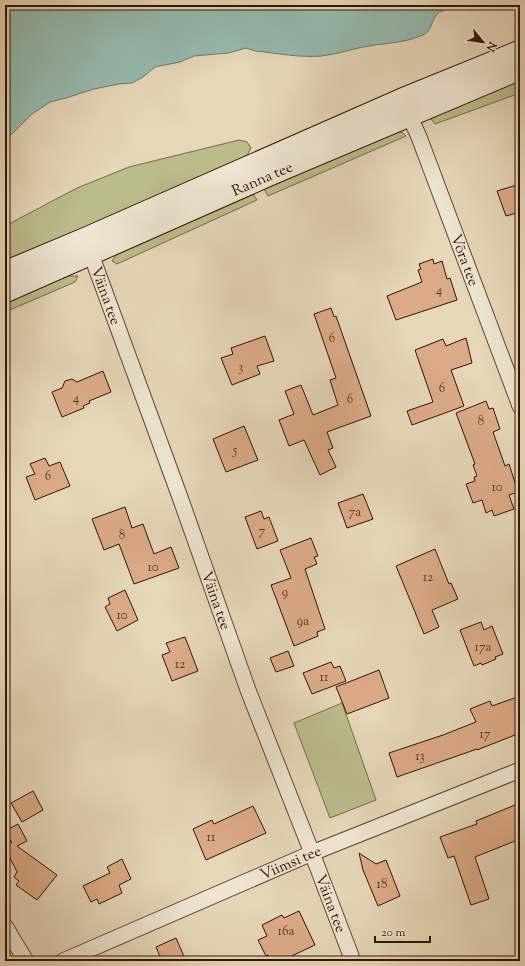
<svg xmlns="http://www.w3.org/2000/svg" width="525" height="966" viewBox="0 0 525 966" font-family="'Sorts Mill Goudy',serif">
<rect width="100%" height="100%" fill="#e6d7b9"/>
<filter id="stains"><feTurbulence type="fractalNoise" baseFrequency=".005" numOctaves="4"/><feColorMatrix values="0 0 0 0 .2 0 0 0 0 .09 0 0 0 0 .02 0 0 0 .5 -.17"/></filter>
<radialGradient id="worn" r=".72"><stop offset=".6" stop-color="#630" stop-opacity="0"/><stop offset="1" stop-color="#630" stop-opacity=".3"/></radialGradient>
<!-- green -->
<g fill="#bcbc8b" stroke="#786849">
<path d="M 520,80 L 520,93 L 435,124 L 431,119 L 442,113 Z"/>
<path d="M 402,132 L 406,136 L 268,196 L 264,189 L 394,133 Z"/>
<path d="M 239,140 L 247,142 L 251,148 L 246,157 L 68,235 L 5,261 L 5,226 L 77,188 L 129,167 Z"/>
<path d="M 253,194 L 257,200 L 117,264 L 112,261 L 116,255 Z"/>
<path d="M 69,276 L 78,276 L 75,282 L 5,312 L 5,303 L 47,283 Z"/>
<path d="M 342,703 L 376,800 L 330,818 L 294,723 Z"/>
</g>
<!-- water -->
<path fill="#96baaf" stroke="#6f786c" d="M 5,5 L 460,5 C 453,8 443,9 437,14 C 431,21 432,31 423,35 C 407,42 391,43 375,45 C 357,47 340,54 322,56 C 300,58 277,53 255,51 L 246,48 L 228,53 L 194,56 L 180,62 L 155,67 L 143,77 L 132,83 L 119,84 L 94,89 L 66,98 L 50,102 L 32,114 L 13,133 L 5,138 Z"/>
<!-- building -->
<g fill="#dbab87" stroke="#341407">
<path d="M 520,184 L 520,212 L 506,216 L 497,191 Z"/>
<path d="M 433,259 L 434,264 L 442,261 L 447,279 L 450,278 L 457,300 L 396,320 L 387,296 L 422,282 L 418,270 L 421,269 L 419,264 Z"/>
<path d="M 331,308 L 334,317 L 336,316 L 371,416 L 327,432 L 333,448 L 328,450 L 336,467 L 320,475 L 304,440 L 289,446 L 279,420 L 294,414 L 285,391 L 301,385 L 313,415 L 338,405 L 330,380 L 336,378 L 314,314 Z"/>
<path d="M 265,336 L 274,361 L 257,366 L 260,374 L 232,385 L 221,358 L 233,354 L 231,348 Z"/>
<path d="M 466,338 L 472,363 L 451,370 L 464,406 L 412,425 L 407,411 L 433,402 L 415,350 L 443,339 L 446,346 Z"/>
<path d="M 103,371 L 111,392 L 89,401 L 90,403 L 83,406 L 84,408 L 62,417 L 52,392 L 62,388 L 65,381 L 72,379 L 77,382 Z"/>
<path d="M 486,401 L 489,409 L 493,408 L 500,429 L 493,432 L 505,466 L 509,464 L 518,492 L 509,495 L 514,509 L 494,516 L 492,510 L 486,513 L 482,500 L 473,503 L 466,484 L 475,481 L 474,477 L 477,476 L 473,465 L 475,464 L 456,413 Z"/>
<path d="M 244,426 L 258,460 L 226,472 L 213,439 Z"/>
<path d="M 45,458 L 49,466 L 60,462 L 70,486 L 35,500 L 26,477 L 35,474 L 30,464 Z"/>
<path d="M 363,494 L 373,519 L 347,528 L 338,503 Z"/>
<path d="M 125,507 L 132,528 L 143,524 L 154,554 L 171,547 L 179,568 L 134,584 L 119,544 L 104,550 L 92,519 Z"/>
<path d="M 261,511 L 264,519 L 269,517 L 278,541 L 257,549 L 245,517 Z"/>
<path d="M 311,538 L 318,556 L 314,557 L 317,564 L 305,569 L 325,629 L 317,632 L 318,636 L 294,646 L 271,585 L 291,578 L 280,550 Z"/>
<path d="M 435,549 L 449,584 L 451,583 L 458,599 L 432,610 L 439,627 L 424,634 L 396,566 Z"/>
<path d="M 125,590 L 138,620 L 117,631 L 105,607 L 110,604 L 108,598 Z"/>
<path d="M 481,622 L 484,630 L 492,626 L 503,654 L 495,657 L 496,659 L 482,665 L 481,663 L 474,666 L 460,630 Z"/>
<path d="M 185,637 L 198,671 L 172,681 L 162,655 L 170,652 L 166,643 Z"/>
<path d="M 288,651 L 294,666 L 276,672 L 270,658 Z"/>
<path d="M 331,662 L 334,668 L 340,666 L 346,681 L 312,694 L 303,673 Z"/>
<path d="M 379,670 L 389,698 L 347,714 L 336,687 Z"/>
<path d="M 520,696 L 520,733 L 477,750 L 477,749 L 397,777 L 389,753 L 443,735 L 476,722 L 470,709 L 490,701 L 492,706 Z"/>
<path d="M 33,791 L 43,810 L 22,822 L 11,803 Z"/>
<path d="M 520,803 L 520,839 L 475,857 L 489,899 L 471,905 L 454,856 L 448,858 L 440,837 L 477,824 L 476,821 Z"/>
<path d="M 253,806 L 266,833 L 206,860 L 193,829 L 212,820 L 214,824 Z"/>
<path d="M 18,824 L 27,841 L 17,846 L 57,875 L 37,900 L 16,885 L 19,881 L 14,877 L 17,872 L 5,848 L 5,838 L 12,843 L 5,831 Z"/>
<path d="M 359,853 L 376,864 L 386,860 L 400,896 L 378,906 L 363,870 Z"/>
<path d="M 122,859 L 131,879 L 119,885 L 122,893 L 99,904 L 97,899 L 91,902 L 83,886 L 110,873 L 107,867 Z"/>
<path d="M 299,911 L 315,945 L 281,961 L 271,961 L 268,955 L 266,956 L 258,940 L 267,936 L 262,925 L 282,915 L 284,918 Z"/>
<path d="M 176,938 L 186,961 L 162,961 L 156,947 Z"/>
</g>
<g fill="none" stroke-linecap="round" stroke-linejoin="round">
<!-- minor casing -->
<g stroke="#604534" stroke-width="17">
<g id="minor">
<path id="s1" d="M 406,108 L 419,137 L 520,406"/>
<path id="s2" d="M 88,246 L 181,500 L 248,690 L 312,853 L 353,961"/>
<path d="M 5,926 L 26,961"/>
<path id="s3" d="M 63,961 L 312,853 L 520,770"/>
</g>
</g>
<!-- secondary casing -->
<g stroke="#341407" stroke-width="23">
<g id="secondary">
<path d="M 5,272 L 86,238 L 402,99 L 520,51"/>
<path id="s4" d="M 5,292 L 272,174 L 520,69"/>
</g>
</g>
<!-- minor -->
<use href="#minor" stroke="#efe5d2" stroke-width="15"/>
<!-- secondary -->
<use href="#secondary" stroke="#efe5d2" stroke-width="21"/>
</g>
<g text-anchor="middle" stroke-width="3" stroke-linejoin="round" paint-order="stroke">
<!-- number labels -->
<g font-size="13" fill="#5e3a27">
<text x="439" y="294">4</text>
<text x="332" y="342">6</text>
<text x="241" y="371">3</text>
<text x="442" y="392">6</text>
<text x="76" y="402">4</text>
<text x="350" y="403">6</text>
<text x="481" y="425">8</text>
<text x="235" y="454">5</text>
<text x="48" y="480">6</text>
<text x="497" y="491">10</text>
<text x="355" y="516">7a</text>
<text x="262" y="535">7</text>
<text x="122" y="539">8</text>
<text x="153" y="571">10</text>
<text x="428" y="581">12</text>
<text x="285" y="596">9</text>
<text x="122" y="619">10</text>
<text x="303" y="625">9a</text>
<text x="483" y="651">17a</text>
<text x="180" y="668">12</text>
<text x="324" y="681">11</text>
<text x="485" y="738">17</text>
<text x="420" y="760">13</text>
<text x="211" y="841">11</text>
<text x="382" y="888">18</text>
<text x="286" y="935">16a</text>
</g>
<!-- street labels -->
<g font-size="15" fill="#341407" stroke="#efe5d2">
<text dy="5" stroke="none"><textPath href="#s4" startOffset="281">Ranna tee</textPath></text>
<text dy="5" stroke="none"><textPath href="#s1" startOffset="163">Võra tee</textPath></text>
<text dy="5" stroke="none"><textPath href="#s2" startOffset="53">Väina tee</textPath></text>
<text dy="5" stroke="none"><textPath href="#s2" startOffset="377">Väina tee</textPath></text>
<text dy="5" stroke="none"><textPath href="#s3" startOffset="248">Viimsi tee</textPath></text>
<text dy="5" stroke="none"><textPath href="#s2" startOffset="701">Väina tee</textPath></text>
</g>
</g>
<!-- margin -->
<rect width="525" height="966" fill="none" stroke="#e6d7b9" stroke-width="20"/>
<rect x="6" y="6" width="513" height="954" fill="none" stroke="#341407" stroke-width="2"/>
<rect x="10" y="10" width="505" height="946" fill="none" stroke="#341407"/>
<!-- north arrow -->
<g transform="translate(483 42) rotate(119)" stroke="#efe5d2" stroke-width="3" paint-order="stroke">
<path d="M0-3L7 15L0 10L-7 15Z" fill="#341407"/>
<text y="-6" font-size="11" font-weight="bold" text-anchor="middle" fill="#341407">N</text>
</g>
<!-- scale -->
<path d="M375 936v6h55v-6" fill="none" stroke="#341407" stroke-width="2"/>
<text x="381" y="936" font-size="12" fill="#341407" stroke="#efe5d2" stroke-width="3" paint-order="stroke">20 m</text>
<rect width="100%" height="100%" filter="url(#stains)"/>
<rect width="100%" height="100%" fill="url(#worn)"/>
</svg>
